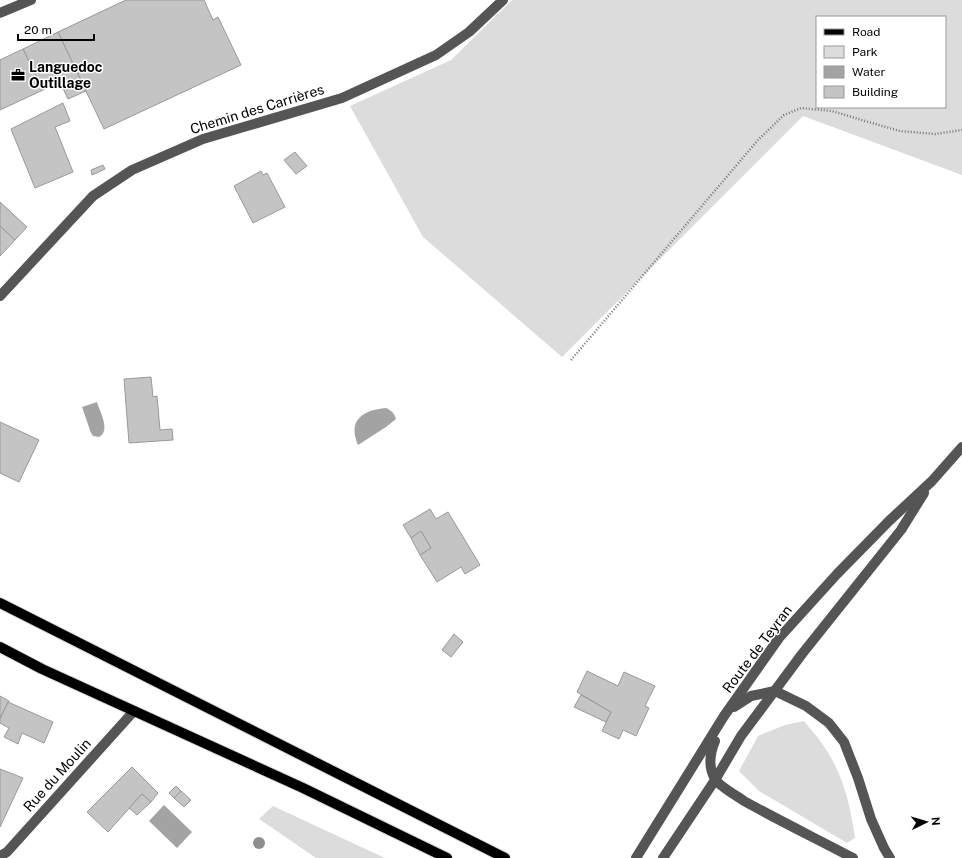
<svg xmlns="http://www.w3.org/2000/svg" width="962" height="858" viewBox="0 0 962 858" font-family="'Public Sans',sans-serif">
<rect width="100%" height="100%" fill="#fff"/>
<!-- green -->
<g fill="#dcdcdc" fill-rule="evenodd">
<path d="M 512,0 L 962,0 L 962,175 L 803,116 L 562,357 L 423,237 L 350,106 L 451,60 ZM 817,17 L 945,17 L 945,107 L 817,107 Z"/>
<path d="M 804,721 C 810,729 818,737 823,745 C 843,773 850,804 855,838 L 847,843 L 759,791 L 739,771 L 758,736 L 785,725 Z"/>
<path d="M 273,806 L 385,858 L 316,858 L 259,819 Z"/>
</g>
<!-- water -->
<g fill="#a3a3a3">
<path d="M 97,402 C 100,412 111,431 99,437 L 93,436 L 91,433 L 82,407 Z"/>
<path d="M 386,408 C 392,411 394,413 396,419 L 386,427 L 358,445 C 347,420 363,410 386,408 Z"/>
<path d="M 164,805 L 192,832 L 177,848 L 149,821 Z"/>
</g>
<!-- building -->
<g fill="#c4c4c4" stroke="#999">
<path d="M 126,0 L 204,0 L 213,20 L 218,17 L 241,65 L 104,129 L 58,32 Z"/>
<path d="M 58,32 L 86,91 L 68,99 L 60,82 L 43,90 L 23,49 Z"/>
<path d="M 23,49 L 43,90 L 0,110 L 0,60 Z"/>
<path d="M 63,103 L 70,121 L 55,127 L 73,172 L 35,188 L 11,129 Z"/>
<path d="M 295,152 L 307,166 L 296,174 L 284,160 Z"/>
<path d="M 103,165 L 105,169 L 92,175 L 91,170 Z"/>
<path d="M 261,171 L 263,175 L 267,173 L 285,207 L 253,223 L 234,186 Z"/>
<path d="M 0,202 L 27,227 L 15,240 L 0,226 Z"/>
<path d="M 0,226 L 15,240 L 0,256 Z"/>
<path d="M 151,377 L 153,397 L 157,396 L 160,430 L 172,429 L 173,440 L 129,443 L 124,379 Z"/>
<path d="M 0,422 L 39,440 L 19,482 L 0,473 Z"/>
<path d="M 430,509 L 436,519 L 448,512 L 480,565 L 465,574 L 461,567 L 437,582 L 420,555 L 431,548 L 421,531 L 411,538 L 403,525 Z"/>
<path d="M 421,531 L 431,548 L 420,555 L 411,538 Z"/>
<path d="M 454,634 L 463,642 L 451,657 L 442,650 Z"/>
<path d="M 587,671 L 618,686 L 624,672 L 655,686 L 645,706 L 649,708 L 636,736 L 623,730 L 619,739 L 602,731 L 611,712 L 577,692 Z"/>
<path d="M 581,695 L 611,712 L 606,722 L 574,707 Z"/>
<path d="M 0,696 L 9,701 L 0,718 Z"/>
<path d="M 8,702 L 53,722 L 44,743 L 22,733 L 18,744 L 4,737 L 9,728 L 0,723 L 0,719 Z"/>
<path d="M 132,767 L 158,793 L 151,802 L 142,794 L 108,832 L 87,812 Z"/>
<path d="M 0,769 L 23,778 L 0,827 Z"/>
<path d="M 176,786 L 181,791 L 174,798 L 169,793 Z"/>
<path d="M 181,791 L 191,800 L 184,807 L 174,798 Z"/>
<path d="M 142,794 L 151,802 L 137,815 L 129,808 Z"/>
</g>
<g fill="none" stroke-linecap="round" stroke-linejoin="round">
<!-- major casing -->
<g stroke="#dbdbdb" stroke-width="12">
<g id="major">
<path d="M 0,603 L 505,858"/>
<path d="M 0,647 L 42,669 L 303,788 L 447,858"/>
</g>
</g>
<!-- path -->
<path stroke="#777" stroke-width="2.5" stroke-dasharray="1 2" stroke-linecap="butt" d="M 571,360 L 758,140 L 784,115 L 801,108 L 832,111 L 865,121 L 900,131 L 935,134 L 962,130"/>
<!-- minor -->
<g stroke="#555" stroke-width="10">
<path d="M 0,13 L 31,0"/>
<path d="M 0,296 L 93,196 L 132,170 L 203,139 L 342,98 L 436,55 L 469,32 L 503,0"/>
<path d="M 734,707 L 751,696 L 775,691 L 806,706 L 829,723 L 844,742 L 858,778 L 871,819 L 884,848 L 890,858"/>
<path d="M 715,741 C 710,753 708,767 715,779 C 719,786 737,796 744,801 C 780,821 817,839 853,858"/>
<path d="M 0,856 L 7,852 L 134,711"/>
<path d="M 636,858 L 724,716 L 779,638 L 837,574 L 889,521 L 932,481 L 962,447"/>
<path d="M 663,858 L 715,780 L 741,736 L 802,654 L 901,530 L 924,493"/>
</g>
<!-- major -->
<use href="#major" stroke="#000" stroke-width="10"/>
</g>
<!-- trees -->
<circle fill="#8f8f8f" cx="259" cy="843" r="6"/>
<!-- icons -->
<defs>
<g id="office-bare" transform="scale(1.08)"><path d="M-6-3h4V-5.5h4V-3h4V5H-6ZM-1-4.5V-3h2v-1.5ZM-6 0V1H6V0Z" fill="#000" stroke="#fff" stroke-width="2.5" paint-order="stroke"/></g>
</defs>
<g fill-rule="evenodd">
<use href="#office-bare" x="18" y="75"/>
</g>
<g text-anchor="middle" stroke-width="3" stroke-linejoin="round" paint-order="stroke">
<!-- poi labels -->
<g font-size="14" font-weight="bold" fill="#000" stroke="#fff" text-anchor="start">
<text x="29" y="72">Languedoc<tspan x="29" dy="16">Outillage</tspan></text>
</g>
<!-- street labels -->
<g font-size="14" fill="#000" stroke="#fff">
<text transform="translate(257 109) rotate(-17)" y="5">Chemin des Carrières</text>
<text transform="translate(757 649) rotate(-53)" y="5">Route de Teyran</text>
<text transform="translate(57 775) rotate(-48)" y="5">Rue du Moulin</text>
</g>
</g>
<!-- legend -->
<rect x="816" y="16" width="130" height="92" fill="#ffffff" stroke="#999999"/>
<rect x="824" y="29" width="20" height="6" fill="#000000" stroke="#999999"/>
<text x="852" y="36" font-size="12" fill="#000000">Road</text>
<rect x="824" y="46" width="20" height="12" fill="#dcdcdc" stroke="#999999"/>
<text x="852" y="56" font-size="12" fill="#000000">Park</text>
<rect x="824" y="66" width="20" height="12" fill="#a3a3a3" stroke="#999999"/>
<text x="852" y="76" font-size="12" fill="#000000">Water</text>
<rect x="824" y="86" width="20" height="12" fill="#c4c4c4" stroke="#999999"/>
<text x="852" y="96" font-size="12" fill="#000000">Building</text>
<!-- north arrow -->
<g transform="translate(926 822) rotate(85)" stroke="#ffffff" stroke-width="3" paint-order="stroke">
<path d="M0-3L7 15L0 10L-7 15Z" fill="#000000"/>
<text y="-6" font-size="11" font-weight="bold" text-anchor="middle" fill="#000000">N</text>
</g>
<!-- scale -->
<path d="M18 34v6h76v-6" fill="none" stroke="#000000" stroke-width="2"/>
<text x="24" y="34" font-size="12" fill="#000000" stroke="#ffffff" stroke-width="3" paint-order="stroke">20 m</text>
</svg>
